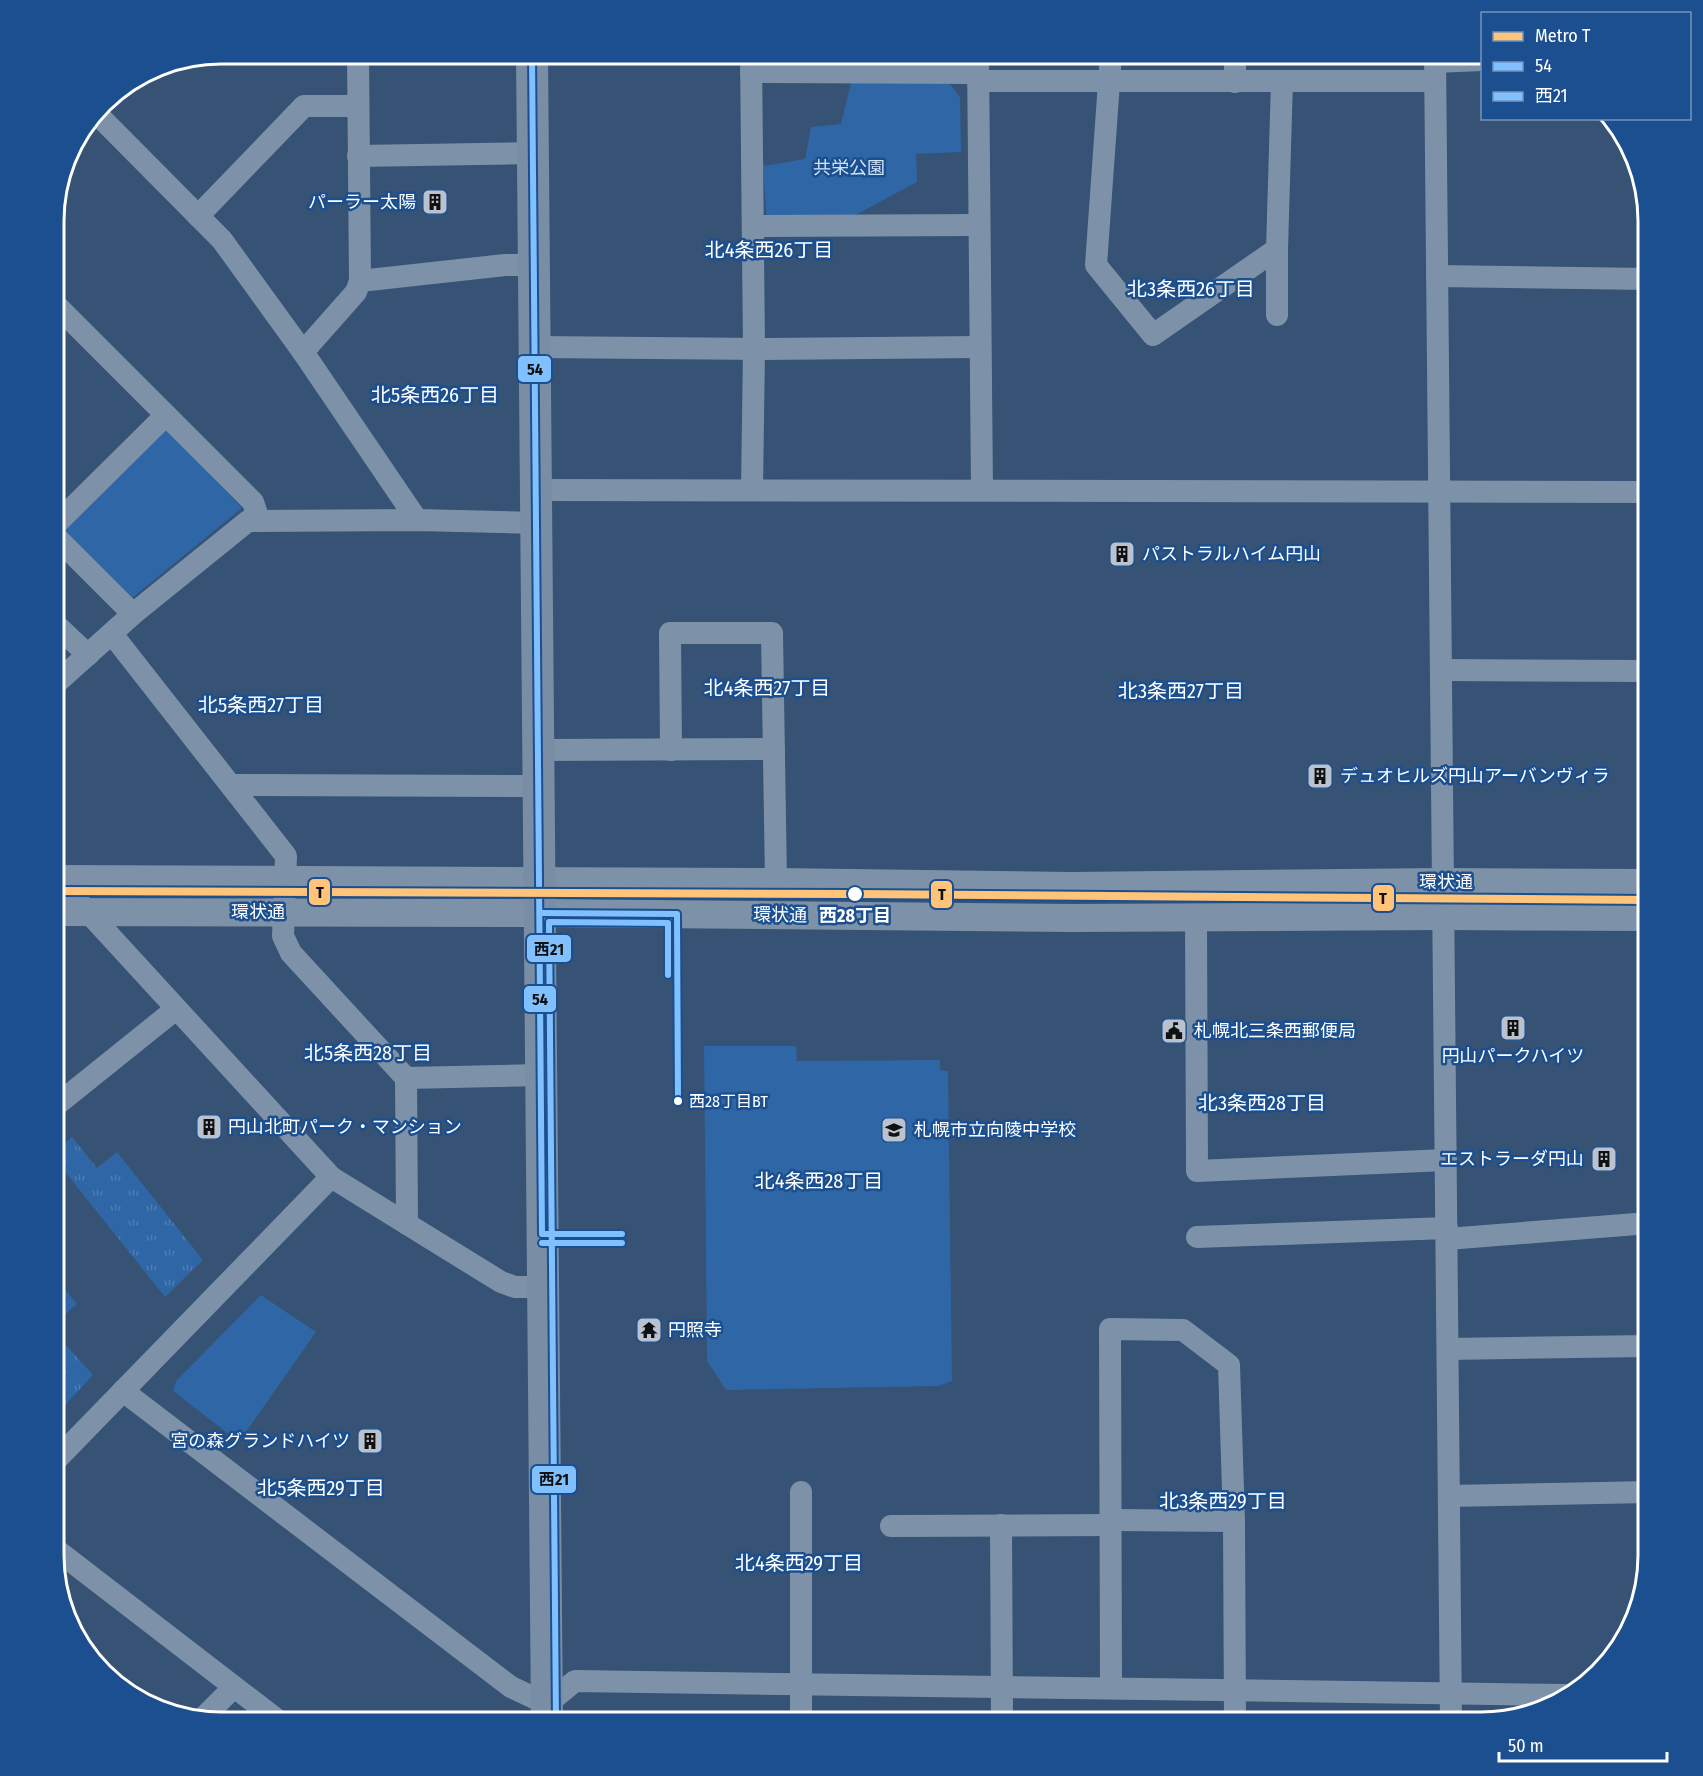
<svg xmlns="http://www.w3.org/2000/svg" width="1703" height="1776" viewBox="0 0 1703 1776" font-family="'Fira Sans Condensed','Noto Sans JP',sans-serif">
<defs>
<pattern id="grass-tufts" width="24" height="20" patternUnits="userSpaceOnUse" patternTransform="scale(1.5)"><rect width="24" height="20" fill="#2f66a5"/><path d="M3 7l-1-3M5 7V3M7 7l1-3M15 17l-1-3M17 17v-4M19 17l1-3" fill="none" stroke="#4e7db2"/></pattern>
</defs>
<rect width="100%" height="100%" fill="#365274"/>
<!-- grass -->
<g fill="url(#grass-tufts)">
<path d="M 72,1137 L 97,1168 L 117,1152 L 203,1260 L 165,1297 L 54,1158 L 54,1152 Z"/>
<path d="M 54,1276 L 77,1304 L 54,1323 Z"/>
<path d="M 54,1332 L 93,1375 L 54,1417 L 54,1380 L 61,1375 L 54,1366 Z"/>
</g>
<!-- park -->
<g fill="#2f66a5">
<path d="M 851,83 L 949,83 L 960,97 L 961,152 L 916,154 L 917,182 L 848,219 L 767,223 L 763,166 L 805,159 L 811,127 L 841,124 Z"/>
<path d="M 164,426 L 242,508 L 132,598 L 58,530 Z"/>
<path d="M 704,1046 L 796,1046 L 797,1061 L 940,1060 L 940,1070 L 948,1071 L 952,1381 L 939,1386 L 726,1390 L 707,1361 Z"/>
<path d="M 261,1295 L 316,1332 L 239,1442 L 173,1391 L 176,1381 Z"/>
</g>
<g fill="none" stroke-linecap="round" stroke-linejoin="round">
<!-- minor -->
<g stroke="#7d92a8" stroke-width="22">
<path d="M 751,54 L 754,349 L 752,489"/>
<path d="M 978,54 L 982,490"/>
<path d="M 1111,54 L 1096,265 L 1153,335 L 1277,249"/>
<path d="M 1435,54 L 1451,1722"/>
<path d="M 1435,62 L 1482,60"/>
<path d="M 751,72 L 978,73"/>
<path d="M 978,81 L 1435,81"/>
<path d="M 1235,82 L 1235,54"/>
<path d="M 97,114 L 222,240 L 303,352 L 417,520"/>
<path d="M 358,156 L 533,153"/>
<path d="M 198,216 L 304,106 L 358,106"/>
<path d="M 753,226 L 979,225"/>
<path d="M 1437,276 L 1649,279"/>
<path d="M 360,281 L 505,265 L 534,265"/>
<path d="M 54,303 L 253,502 L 259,520"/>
<path d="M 1277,315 L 1277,249 L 1282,81"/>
<path d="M 535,347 L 764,349 L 980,347"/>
<path d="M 303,352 L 356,292 L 360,281 L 358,54"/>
<path d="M 536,490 L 1649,492"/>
<path d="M 54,526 L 166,415"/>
<path d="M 54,535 L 133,614"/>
<path d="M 54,623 L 88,655"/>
<path d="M 112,634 L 286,856 L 283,936 L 291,953 L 406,1078 L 541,1075"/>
<path d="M 1441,670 L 1649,671"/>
<path d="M 54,685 L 133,614 L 248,521 L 417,520 L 536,523"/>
<path d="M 538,750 L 774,749"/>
<path d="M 671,750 L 670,633 L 772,633 L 776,882"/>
<path d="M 231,785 L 539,786"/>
<path d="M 54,875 L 331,1177 L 501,1282 L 515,1287 L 543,1287"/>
<path d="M 1196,918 L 1197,1171 L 1446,1160"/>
<path d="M 406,1078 L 407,1224"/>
<path d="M 54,1107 L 176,1009"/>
<path d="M 1197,1237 L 1447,1228"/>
<path d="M 1447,1239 L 1649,1223"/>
<path d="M 1448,1349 L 1649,1346"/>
<path d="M 123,1391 L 511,1687 L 547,1704 L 575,1681 L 1567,1695"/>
<path d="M 54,1462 L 331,1177"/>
<path d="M 1449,1496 L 1649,1492"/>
<path d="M 1111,1520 L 1234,1521"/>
<path d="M 1001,1525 L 1002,1722"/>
<path d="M 891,1526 L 1111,1525"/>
<path d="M 54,1548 L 280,1722"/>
<path d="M 1111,1688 L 1110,1329 L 1183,1330 L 1229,1365 L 1234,1521 L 1235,1722"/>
<path d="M 203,1718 L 234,1687"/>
<path d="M 801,1722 L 801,1492"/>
</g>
<!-- tertiary -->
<g stroke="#7d92a8" stroke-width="28">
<path d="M 54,879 L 776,882 L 1072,886 L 1443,882 L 1649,883"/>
<path d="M 54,912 L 540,913 L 1072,918 L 1443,916 L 1649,917"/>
</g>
<!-- secondary -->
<path stroke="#798da4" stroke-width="32" d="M 532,54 L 547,1722"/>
<!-- bus-1 casing -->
<g stroke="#1b4f8f" stroke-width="10">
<g id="bus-1">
<path d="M 532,54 L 542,1234 L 622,1234"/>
<path d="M 540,913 L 677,914 L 678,1101"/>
</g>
</g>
<!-- bus-2 casing -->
<g stroke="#1b4f8f" stroke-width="10">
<g id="bus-2">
<path d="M 542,1243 L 622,1243"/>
<path d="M 556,1722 L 549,922 L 668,923 L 668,975"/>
</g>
</g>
<!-- bus-1 -->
<use href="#bus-1" stroke="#80c0ff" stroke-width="6"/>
<!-- bus-2 -->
<use href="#bus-2" stroke="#80c0ff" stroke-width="6"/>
<!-- metro-1 casing -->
<g stroke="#1b4f8f" stroke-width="12">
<path id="metro-1" d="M 54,891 L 855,894 L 1649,900"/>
</g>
<!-- metro-1 -->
<use href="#metro-1" stroke="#ffc37a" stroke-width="8"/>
</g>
<!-- icons -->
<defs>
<g id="building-square" transform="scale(1.35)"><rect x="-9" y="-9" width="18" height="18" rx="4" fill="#b9c2ce" stroke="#1b4f8f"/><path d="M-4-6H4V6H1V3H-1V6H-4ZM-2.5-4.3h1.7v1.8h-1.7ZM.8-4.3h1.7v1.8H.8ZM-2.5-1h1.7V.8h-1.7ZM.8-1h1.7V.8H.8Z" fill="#111"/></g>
<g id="civic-square" transform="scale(1.35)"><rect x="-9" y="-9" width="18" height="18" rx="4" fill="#b9c2ce" stroke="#1b4f8f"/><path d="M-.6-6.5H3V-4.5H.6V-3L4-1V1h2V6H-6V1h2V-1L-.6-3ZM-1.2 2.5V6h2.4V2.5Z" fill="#111"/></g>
<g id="school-square" transform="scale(1.35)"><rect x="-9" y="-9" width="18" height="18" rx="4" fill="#b9c2ce" stroke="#1b4f8f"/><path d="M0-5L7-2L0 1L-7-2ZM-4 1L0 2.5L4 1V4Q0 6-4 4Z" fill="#111"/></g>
<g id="temple-square" transform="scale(1.35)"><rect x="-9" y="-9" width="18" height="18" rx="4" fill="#b9c2ce" stroke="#1b4f8f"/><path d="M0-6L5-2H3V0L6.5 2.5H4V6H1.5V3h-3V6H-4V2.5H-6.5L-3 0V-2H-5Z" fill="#111"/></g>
</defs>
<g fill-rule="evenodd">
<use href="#building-square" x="435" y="202"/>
<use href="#building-square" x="1122" y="554"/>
<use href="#building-square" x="1320" y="776"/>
<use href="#building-square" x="1513" y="1028"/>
<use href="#civic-square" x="1174" y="1031"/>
<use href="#building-square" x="209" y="1127"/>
<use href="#school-square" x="894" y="1130"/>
<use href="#building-square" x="1604" y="1159"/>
<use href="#temple-square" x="649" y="1330"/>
<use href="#building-square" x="370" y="1441"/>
</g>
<!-- markers -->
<g fill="#fff" stroke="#1b4f8f" stroke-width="2">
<circle cx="855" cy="894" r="8"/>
<circle cx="678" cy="1101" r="5"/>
</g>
<g text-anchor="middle" stroke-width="5" stroke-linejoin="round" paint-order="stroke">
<!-- bus labels -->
<g font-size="16" fill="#fff" stroke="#1b4f8f" text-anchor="start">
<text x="689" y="1107">西28丁目BT</text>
</g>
<!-- park labels -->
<g font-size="18" fill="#cfe3fa" stroke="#1b4f8f">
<text x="849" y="174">共栄公園</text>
</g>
<!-- poi labels -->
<g font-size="18" fill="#fff" stroke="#1b4f8f" text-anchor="start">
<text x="416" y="208" text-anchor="end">パーラー太陽</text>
<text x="1142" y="560">パストラルハイム円山</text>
<text x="1340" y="782">デュオヒルズ円山アーバンヴィラ</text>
<text x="1194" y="1037">札幌北三条西郵便局</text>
<text x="1513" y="1062" text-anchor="middle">円山パークハイツ</text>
<text x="228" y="1133">円山北町パーク・マンション</text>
<text x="914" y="1136">札幌市立向陵中学校</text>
<text x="1584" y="1165" text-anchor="end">エストラーダ円山</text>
<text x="668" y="1336">円照寺</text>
<text x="350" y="1447" text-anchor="end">宮の森グランドハイツ</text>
</g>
<!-- street labels -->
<g font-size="18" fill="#fff" stroke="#1b4f8f">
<text x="1446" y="888">環状通</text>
<text x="258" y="918">環状通</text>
<text transform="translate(780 915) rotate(1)" y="6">環状通</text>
</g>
<!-- stop labels -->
<g font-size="18" font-weight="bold" fill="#fff" stroke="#1b4f8f">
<text x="855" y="922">西28丁目</text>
</g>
<!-- neighbourhood labels -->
<g font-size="20" fill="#fff" stroke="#1b4f8f">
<text x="769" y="257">北4条西26丁目</text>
<text x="1191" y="296">北3条西26丁目</text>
<text x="435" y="402">北5条西26丁目</text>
<text x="767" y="695">北4条西27丁目</text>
<text x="1181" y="698">北3条西27丁目</text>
<text x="261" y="712">北5条西27丁目</text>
<text x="368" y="1060">北5条西28丁目</text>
<text x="1262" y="1110">北3条西28丁目</text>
<text x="819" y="1188">北4条西28丁目</text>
<text x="321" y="1495">北5条西29丁目</text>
<text x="1223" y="1508">北3条西29丁目</text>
<text x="799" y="1570">北4条西29丁目</text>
</g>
</g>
<!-- crop -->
<path d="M0 0H1703V1776H0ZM221 64H1481A157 157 0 0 1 1638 221V1555A157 157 0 0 1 1481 1712H221A157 157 0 0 1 64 1555V221A157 157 0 0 1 221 64Z" fill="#1b4f8f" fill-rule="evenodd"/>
<path fill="none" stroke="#fff" stroke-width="3" d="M221 64H1481A157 157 0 0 1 1638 221V1555A157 157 0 0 1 1481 1712H221A157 157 0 0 1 64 1555V221A157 157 0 0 1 221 64Z"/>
<g stroke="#1b4f8f" stroke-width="2">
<rect x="517" y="355" width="35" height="28" rx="6" fill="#80c0ff"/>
<rect x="308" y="878" width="23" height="28" rx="6" fill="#ffc37a"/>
<rect x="930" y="880" width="23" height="29" rx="6" fill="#ffc37a"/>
<rect x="1372" y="884" width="23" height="28" rx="6" fill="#ffc37a"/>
<rect x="526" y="934" width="46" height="29" rx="6" fill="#80c0ff"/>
<rect x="523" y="985" width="34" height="28" rx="6" fill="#80c0ff"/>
<rect x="531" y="1465" width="46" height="29" rx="6" fill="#80c0ff"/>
</g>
<g font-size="16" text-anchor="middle" font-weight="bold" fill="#111">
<text x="535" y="375">54</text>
<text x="320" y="898">T</text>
<text x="942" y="900">T</text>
<text x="1383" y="904">T</text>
<text x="549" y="955">西21</text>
<text x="540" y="1005">54</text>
<text x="554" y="1485">西21</text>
</g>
<!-- legend -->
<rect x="1481" y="12" width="210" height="108" fill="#1b4f8f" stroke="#7695bc" stroke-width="1.5"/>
<rect x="1493" y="32" width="30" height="9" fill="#ffc37a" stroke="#7695bc" stroke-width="1.5"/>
<text x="1535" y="42" font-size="18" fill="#ffffff">Metro T</text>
<rect x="1493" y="62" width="30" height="9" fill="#80c0ff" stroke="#7695bc" stroke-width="1.5"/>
<text x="1535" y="72" font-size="18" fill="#ffffff">54</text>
<rect x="1493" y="92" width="30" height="9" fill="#80c0ff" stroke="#7695bc" stroke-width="1.5"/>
<text x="1535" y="102" font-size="18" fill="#ffffff">西21</text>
<!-- scale -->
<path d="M1499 1752v9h168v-9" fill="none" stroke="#ffffff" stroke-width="3"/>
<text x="1508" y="1752" font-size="18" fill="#ffffff" stroke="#1b4f8f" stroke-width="4.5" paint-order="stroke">50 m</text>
</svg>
